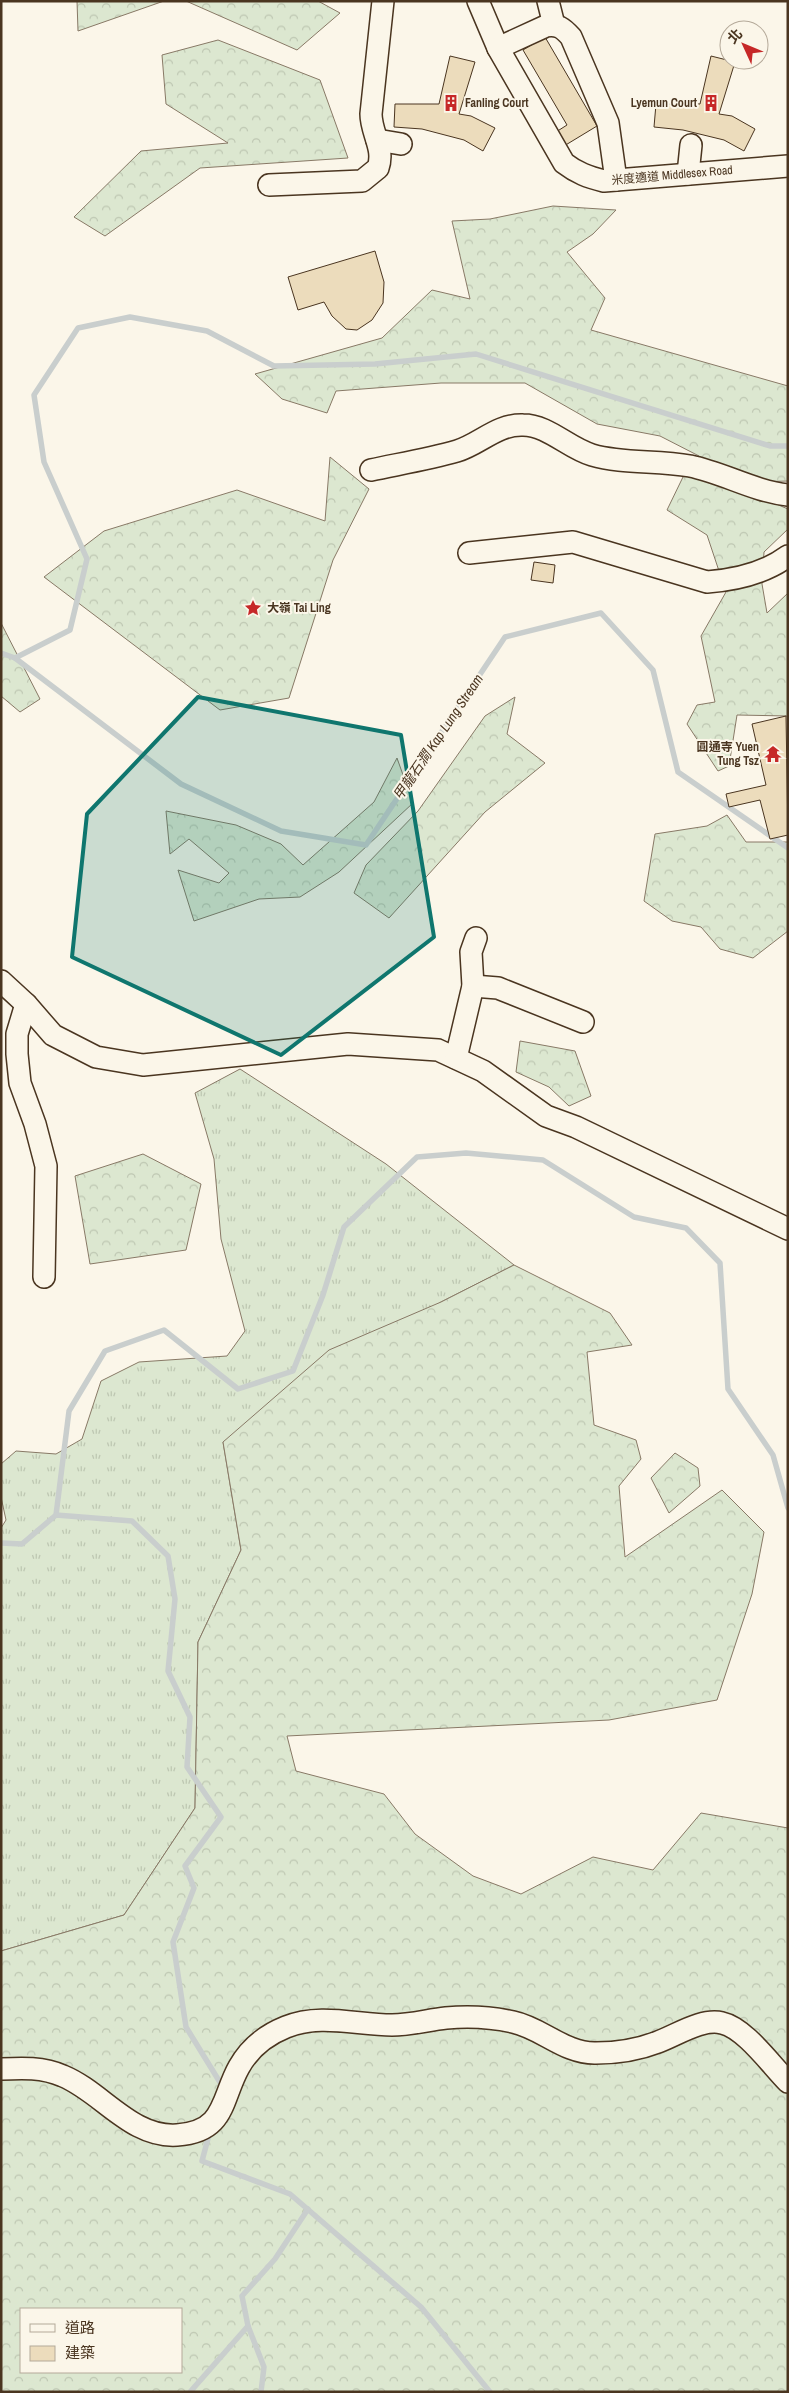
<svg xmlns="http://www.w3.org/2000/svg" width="789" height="2393" viewBox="0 0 789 2393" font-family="'Archivo Narrow','Noto Sans TC',sans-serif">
<defs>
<pattern id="grass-tufts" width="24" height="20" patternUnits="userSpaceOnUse" patternTransform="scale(1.25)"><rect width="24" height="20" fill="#dce7d0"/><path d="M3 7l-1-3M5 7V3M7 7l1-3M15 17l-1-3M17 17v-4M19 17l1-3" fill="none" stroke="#bec7b2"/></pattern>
<pattern id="forest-crowns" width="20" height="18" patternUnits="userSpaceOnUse" patternTransform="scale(1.25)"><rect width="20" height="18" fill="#dce7d0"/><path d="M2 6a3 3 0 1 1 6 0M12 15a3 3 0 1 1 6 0" fill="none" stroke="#bec7b2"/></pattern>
</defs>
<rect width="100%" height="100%" fill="#fbf6e9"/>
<!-- grass -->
<path fill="url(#grass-tufts)" stroke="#887966" d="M 240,1069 L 386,1164 L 514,1265 L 441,1302 L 223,1442 L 241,1550 L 198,1642 L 195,1808 L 124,1915 L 1,1951 L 1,1528 L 6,1520 L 1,1497 L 1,1464 L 16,1451 L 56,1454 L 82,1439 L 101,1381 L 139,1362 L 227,1356 L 245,1331 L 221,1239 L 214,1159 L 195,1093 Z"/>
<!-- forest -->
<g fill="url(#forest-crowns)" stroke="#887966" fill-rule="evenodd">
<path d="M 77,1 L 164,1 L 78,31 Z"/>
<path d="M 186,1 L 318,1 L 340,13 L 297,50 Z"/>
<path d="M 218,40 L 320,80 L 348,158 L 200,168 L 105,236 L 74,217 L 141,151 L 228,143 L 166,104 L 162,55 Z"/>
<path d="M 553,206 L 616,210 L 593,234 L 567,252 L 605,298 L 591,330 L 788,386 L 788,481 L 754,482 L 757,496 L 788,509 L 788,529 L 764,552 L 762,584 L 767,613 L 788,593 L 788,716 L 737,715 L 729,766 L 718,771 L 687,724 L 697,705 L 715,702 L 701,636 L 726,592 L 707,535 L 667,510 L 683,477 L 699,456 L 660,436 L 597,424 L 525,383 L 441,383 L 336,391 L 327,413 L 282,399 L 255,374 L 382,338 L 432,290 L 470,299 L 452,221 L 490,219 Z"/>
<path d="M 330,457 L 369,489 L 333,560 L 289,698 L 220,710 L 44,577 L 104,531 L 237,490 L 325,521 Z"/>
<path d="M 1,623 L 40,699 L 20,712 L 1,696 Z"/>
<path d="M 515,697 L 507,734 L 545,763 L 485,812 L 389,918 L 354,893 L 366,865 L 418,811 L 485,716 Z"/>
<path d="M 397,758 L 413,803 L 339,872 L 300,897 L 259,899 L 194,921 L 178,870 L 219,883 L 229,873 L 189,839 L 170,854 L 166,811 L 236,825 L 281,844 L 303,865 L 374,802 Z"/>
<path d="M 727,815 L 746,842 L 788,842 L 788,931 L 753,958 L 720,949 L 701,927 L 672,921 L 644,901 L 655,834 L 707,826 Z"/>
<path d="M 520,1041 L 575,1051 L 591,1096 L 569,1106 L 549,1087 L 516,1072 Z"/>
<path d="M 143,1154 L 201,1184 L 186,1250 L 90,1264 L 75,1176 Z"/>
<path d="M 514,1265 L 610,1313 L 632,1345 L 587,1352 L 594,1425 L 636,1440 L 641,1459 L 619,1486 L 625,1557 L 722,1490 L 764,1532 L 752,1594 L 717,1700 L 609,1720 L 287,1736 L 296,1771 L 384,1794 L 415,1834 L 473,1876 L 521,1894 L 593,1857 L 653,1870 L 701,1813 L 788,1828 L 788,2392 L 1,2392 L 1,1951 L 124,1915 L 195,1808 L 198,1642 L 241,1550 L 223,1442 L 329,1350 L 441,1302 ZM 21,2309 L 181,2309 L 181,2372 L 21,2372 Z"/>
<path d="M 675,1453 L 698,1468 L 700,1486 L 669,1513 L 651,1478 Z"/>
</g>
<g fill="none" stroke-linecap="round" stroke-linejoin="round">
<!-- stream -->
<g stroke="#c9cecd" stroke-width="5.5">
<path d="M 1,653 L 15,658 L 70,630 L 87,559 L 44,462 L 34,395 L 78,328 L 130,317 L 207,331 L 274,366 L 375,364 L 476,354 L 770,446 L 788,446"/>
<path d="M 15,658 L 181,784 L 281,831 L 366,845 L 505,637 L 601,613 L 653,670 L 678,772 L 788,848"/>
<path d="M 56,1515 L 69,1411 L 105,1351 L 164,1330 L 238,1389 L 293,1371 L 323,1295 L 344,1227 L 417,1157 L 466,1153 L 543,1160 L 634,1217 L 686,1228 L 720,1263 L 728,1389 L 773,1455 L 788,1508"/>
<path d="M 1,1543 L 22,1544 L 56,1515 L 132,1521 L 168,1556 L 175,1599 L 168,1671 L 190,1717 L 187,1767 L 221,1817 L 185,1866 L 194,1888 L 173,1942 L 186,2027 L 221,2084 L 220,2088"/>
<path d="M 210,2131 L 202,2161 L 290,2194 L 421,2307 L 490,2392"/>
<path d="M 190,2392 L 248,2326"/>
<path d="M 261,2392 L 264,2367 L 248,2326 L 242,2296 L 275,2259 L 308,2209"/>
</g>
</g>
<!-- building -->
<g fill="#ecdcbc" stroke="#4a3520">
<path d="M 545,37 L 597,126 L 564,146 L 556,132 L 567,125 L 523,50 Z"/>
<path d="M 450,56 L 475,62 L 459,114 L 471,116 L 495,128 L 483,151 L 464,140 L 422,129 L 394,127 L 395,104 L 439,104 Z"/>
<path d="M 711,56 L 735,62 L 719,114 L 732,116 L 755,129 L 744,151 L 724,140 L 683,130 L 654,127 L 656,104 L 700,104 Z"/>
<path d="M 375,251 L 384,282 L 383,303 L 372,320 L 357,330 L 346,329 L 332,316 L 324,302 L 298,310 L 288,277 Z"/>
<path d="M 534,562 L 555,565 L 553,583 L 531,580 Z"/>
<path d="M 786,716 L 788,835 L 770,839 L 760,800 L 729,807 L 726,794 L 766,785 L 752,724 Z"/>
</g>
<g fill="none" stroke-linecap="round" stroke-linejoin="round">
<!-- minor casing -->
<g stroke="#4a3520" stroke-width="24">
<g id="minor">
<path d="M 478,1 L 498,48 L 564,163 C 577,173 588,177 604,181 L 788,166"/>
<path d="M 548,1 L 554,25"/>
<path d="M 498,48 L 546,26 C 558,24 563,28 571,37 L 608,123 L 616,180"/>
<path d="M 377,140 L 401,144"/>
<path d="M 688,174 L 691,145"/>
<path d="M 269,185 L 362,181 L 378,168 C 385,149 371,133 371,114 L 383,1"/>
<path d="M 371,470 C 399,464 429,459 457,451 C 480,444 497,424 523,425 C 548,425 568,448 592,455 C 623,464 657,460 690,466 C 724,473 753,491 788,495"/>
<path d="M 469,553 L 573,542 L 707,582 C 735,580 765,573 788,556"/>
<path d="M 1,981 L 26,1004 L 53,1035 L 96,1057 L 143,1065 L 348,1044 L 438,1050 L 483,1071 L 546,1116 L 576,1127 L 788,1229"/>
<path d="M 473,986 L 498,988 L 583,1022"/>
<path d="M 26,1004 L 17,1034 L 17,1054 L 20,1083 L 35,1124 L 46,1166 L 44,1277"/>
<path d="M 456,1058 L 473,986 L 471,952 L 476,938"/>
<path d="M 1,2069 C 22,2068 43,2067 63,2076 C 102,2092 131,2138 177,2135 C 226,2132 221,2099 239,2067 C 249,2049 266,2035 286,2027 C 320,2013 357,2025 392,2025 C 410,2025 428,2020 446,2018 C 468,2016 491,2017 513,2022 C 542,2028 565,2054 596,2053 C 616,2053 640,2049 658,2042 C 677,2035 702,2018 722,2023 C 745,2028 771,2065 788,2082"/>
</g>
</g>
<!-- minor -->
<use href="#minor" stroke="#fbf6e9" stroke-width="21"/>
</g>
<!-- marked area -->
<path fill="#0f766e" fill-opacity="0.2" stroke="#0f766e" stroke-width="4" stroke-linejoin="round" d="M 198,697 L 401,735 L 434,937 L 281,1055 L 72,957 L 87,814 Z"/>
<!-- icons -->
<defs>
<g id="building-bare" transform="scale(1.35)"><path d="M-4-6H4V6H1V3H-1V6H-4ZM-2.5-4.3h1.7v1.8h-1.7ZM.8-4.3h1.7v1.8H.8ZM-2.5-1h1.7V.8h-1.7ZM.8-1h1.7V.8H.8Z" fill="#c62828" stroke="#fbf6e9" stroke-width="2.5" paint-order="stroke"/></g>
<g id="sight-bare" transform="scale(1.35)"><path d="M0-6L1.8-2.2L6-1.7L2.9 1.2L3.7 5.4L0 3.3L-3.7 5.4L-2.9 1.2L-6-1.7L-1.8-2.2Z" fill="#c62828" stroke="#fbf6e9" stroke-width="2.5" paint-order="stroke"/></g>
<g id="temple-bare" transform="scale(1.35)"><path d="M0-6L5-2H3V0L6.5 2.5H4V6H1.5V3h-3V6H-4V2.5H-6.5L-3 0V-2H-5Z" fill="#c62828" stroke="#fbf6e9" stroke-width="2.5" paint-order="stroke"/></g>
</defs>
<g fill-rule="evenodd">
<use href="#building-bare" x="451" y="103"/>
<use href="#building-bare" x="711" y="103"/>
<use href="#sight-bare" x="253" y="608"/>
<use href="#temple-bare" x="773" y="754"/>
</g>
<g text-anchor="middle" stroke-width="4" stroke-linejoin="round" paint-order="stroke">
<!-- poi labels -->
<g font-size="12" font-weight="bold" fill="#4a3520" stroke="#fbf6e9" text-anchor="start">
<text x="465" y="107">Fanling Court</text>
<text x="697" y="107" text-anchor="end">Lyemun Court</text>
<text x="267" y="612">大嶺 Tai Ling</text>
<text x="759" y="751" text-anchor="end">圓通寺 Yuen<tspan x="759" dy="14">Tung Tsz</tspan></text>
</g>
<!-- street labels -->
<g font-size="12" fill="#4a3520" stroke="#fbf6e9">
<text transform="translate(672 175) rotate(-5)" y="4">米度適道 Middlesex Road</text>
</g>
<!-- water labels -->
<g font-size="14" font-style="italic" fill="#4a3520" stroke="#fbf6e9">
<text transform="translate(438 737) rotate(-56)" y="5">甲龍石澗 Kap Lung Stream</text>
</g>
</g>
<!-- border -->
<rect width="789" height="2393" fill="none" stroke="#4a3520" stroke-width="5"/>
<!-- legend -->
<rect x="20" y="2308" width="162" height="65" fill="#fbf6e9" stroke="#b4a999"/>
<rect x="30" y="2324" width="25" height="8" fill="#fbf6e9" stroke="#b4a999"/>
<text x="65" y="2333" font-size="15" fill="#4a3520">道路</text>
<rect x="30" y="2346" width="25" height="15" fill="#ecdcbc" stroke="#b4a999"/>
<text x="65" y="2358" font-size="15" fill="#4a3520">建築</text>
<!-- north arrow -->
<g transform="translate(744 45) rotate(314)"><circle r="24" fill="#fbf6e9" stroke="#b4a999"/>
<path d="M0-4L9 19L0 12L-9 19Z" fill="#c62828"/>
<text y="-8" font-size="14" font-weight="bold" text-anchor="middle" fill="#4a3520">北</text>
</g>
</svg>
